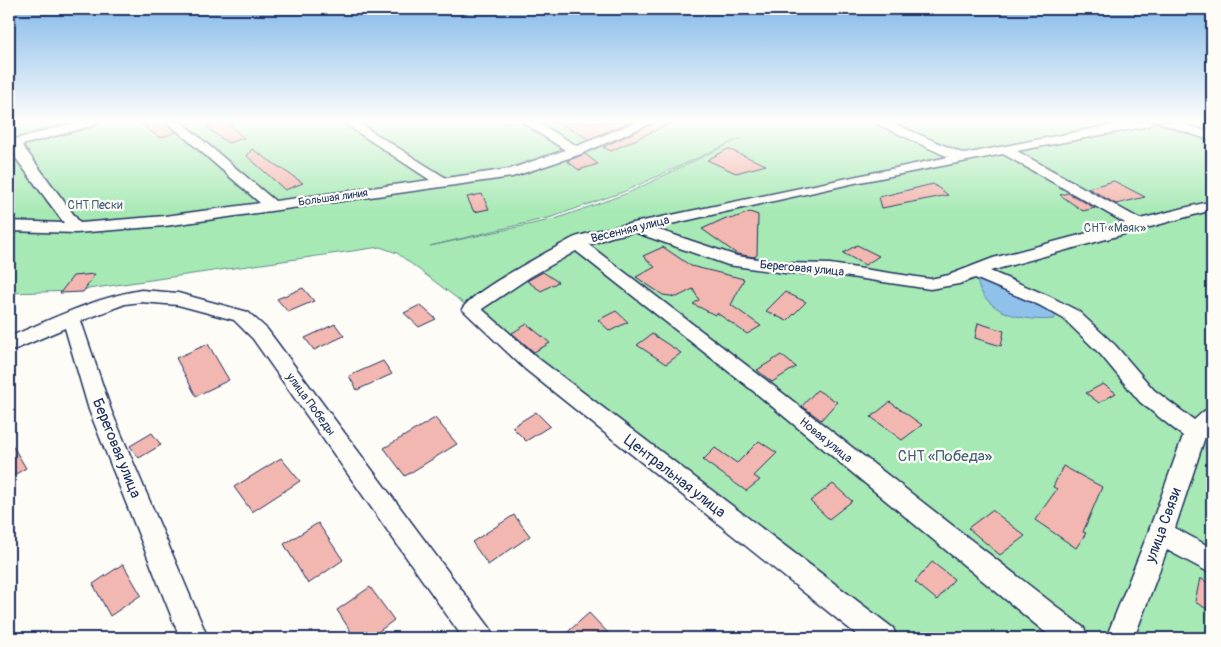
<svg xmlns="http://www.w3.org/2000/svg" width="1221" height="647" viewBox="0 0 1221 647" font-family="Pangolin,sans-serif">
<rect width="100%" height="100%" fill="#fdfcf7"/>
<filter id="ink" filterUnits="userSpaceOnUse"><feTurbulence type="fractalNoise" baseFrequency=".02" numOctaves="2"/><feDisplacementMap in="SourceGraphic" scale="10" xChannelSelector="R" yChannelSelector="G"/><feConvolveMatrix kernelMatrix="1 2 1 2 8 2 1 2 1" color-interpolation-filters="sRGB"/></filter>
<g filter="url(#ink)">
<!-- green -->
<path fill="#a6e9b4" stroke="#608c89" fill-rule="evenodd" d="M 9,122 L 1212,122 L 1212,638 L 883,638 L 532,364 L 471,309 L 397,253 L 380,247 L 74,291 L 9,293 ZM 741,138 L 628,193 L 555,219 L 430,246 L 552,217 L 623,192 Z"/>
<!-- water -->
<path fill="#8fc1eb" stroke="#6187b3" d="M 977,280 L 997,285 L 1058,311 L 1054,319 C 1025,322 983,313 977,280 Z"/>
<!-- building -->
<g fill="#f2b7b0" stroke="#1b2f5e">
<path d="M 138,122 L 165,122 L 176,132 L 160,138 Z"/>
<path d="M 221,122 L 226,122 L 244,138 L 228,143 L 206,127 Z"/>
<path d="M 557,122 L 630,122 L 589,139 Z"/>
<path d="M 656,122 L 673,122 L 611,151 L 603,147 Z"/>
<path d="M 252,149 L 303,183 L 285,190 L 247,156 Z"/>
<path d="M 728,149 L 766,165 L 736,173 L 707,160 Z"/>
<path d="M 585,154 L 598,164 L 579,170 L 567,161 Z"/>
<path d="M 1114,181 L 1145,197 L 1116,204 L 1088,188 Z"/>
<path d="M 933,184 L 948,195 L 882,208 L 879,197 Z"/>
<path d="M 1068,193 L 1095,208 L 1083,211 L 1060,195 Z"/>
<path d="M 482,194 L 489,209 L 474,212 L 467,197 Z"/>
<path d="M 750,212 L 758,215 L 757,255 L 754,257 L 737,254 L 702,229 L 726,218 L 731,219 Z"/>
<path d="M 857,245 L 879,256 L 865,265 L 843,253 Z"/>
<path d="M 663,247 L 691,266 L 744,279 L 731,305 L 761,326 L 747,334 L 717,313 L 715,315 L 693,304 L 699,300 L 693,289 L 677,297 L 663,295 L 636,277 L 655,267 L 643,256 Z"/>
<path d="M 543,272 L 558,282 L 541,291 L 527,281 Z"/>
<path d="M 95,274 L 83,292 L 60,293 L 73,276 Z"/>
<path d="M 303,288 L 314,301 L 288,312 L 277,299 Z"/>
<path d="M 785,292 L 806,302 L 787,321 L 766,311 Z"/>
<path d="M 420,305 L 436,319 L 419,327 L 404,313 Z"/>
<path d="M 616,311 L 628,322 L 610,331 L 598,320 Z"/>
<path d="M 978,323 L 1004,331 L 1001,346 L 975,338 Z"/>
<path d="M 335,324 L 344,336 L 314,350 L 305,338 Z"/>
<path d="M 527,324 L 550,343 L 534,352 L 512,333 Z"/>
<path d="M 652,334 L 681,353 L 666,364 L 637,345 Z"/>
<path d="M 208,344 L 229,380 L 196,396 L 176,358 Z"/>
<path d="M 781,355 L 796,367 L 772,382 L 757,370 Z"/>
<path d="M 383,361 L 392,374 L 357,390 L 349,376 Z"/>
<path d="M 1103,384 L 1116,393 L 1099,403 L 1086,393 Z"/>
<path d="M 817,390 L 837,402 L 821,420 L 802,406 Z"/>
<path d="M 890,402 L 922,425 L 902,440 L 871,417 Z"/>
<path d="M 536,412 L 550,426 L 526,441 L 512,427 Z"/>
<path d="M 435,418 L 457,444 L 405,476 L 384,448 Z"/>
<path d="M 152,433 L 161,445 L 139,458 L 130,446 Z"/>
<path d="M 9,440 L 26,468 L 9,478 Z"/>
<path d="M 759,441 L 777,453 L 754,476 L 760,480 L 746,491 L 703,460 L 715,448 L 737,463 Z"/>
<path d="M 281,458 L 300,481 L 252,512 L 234,487 Z"/>
<path d="M 1063,466 L 1102,487 L 1083,532 L 1086,533 L 1076,548 L 1035,520 L 1057,489 L 1053,487 Z"/>
<path d="M 833,484 L 852,501 L 829,519 L 810,501 Z"/>
<path d="M 992,510 L 1025,536 L 1000,555 L 968,528 Z"/>
<path d="M 514,515 L 530,536 L 488,565 L 472,542 Z"/>
<path d="M 318,523 L 343,560 L 308,584 L 284,544 Z"/>
<path d="M 932,562 L 954,579 L 937,600 L 915,582 Z"/>
<path d="M 123,564 L 141,595 L 110,616 L 93,584 Z"/>
<path d="M 1200,578 L 1212,585 L 1212,612 L 1195,602 Z"/>
<path d="M 370,587 L 394,620 L 370,638 L 355,638 L 337,610 Z"/>
<path d="M 589,613 L 613,638 L 561,638 Z"/>
</g>
<g fill="none" stroke-linecap="round" stroke-linejoin="round">
<!-- minor casing -->
<g stroke="#1b2f5e" stroke-width="3">
<g id="minor">
<path d="M 76,122 L 97,122 L 95,125 L 22,145 L 80,223 L 165,216 L 260,203 L 167,122 L 181,122 L 275,201 L 430,180 L 342,122 L 357,122 L 446,178 L 510,169 L 565,150 L 522,122 L 537,122 L 577,146 L 636,122 L 654,122 L 581,154 L 512,177 L 165,226 L 76,233 L 9,231 L 9,221 L 64,223 L 9,149 L 9,141 Z"/>
<path d="M 873,122 L 890,122 L 964,154 L 1127,122 L 1154,122 L 1148,126 L 1017,151 L 1140,219 L 1212,201 L 1212,210 L 990,271 L 1051,297 L 1078,311 L 1115,345 L 1154,390 L 1194,420 L 1204,411 L 1212,409 L 1212,430 L 1205,437 L 1175,528 L 1212,548 L 1212,574 L 1167,550 L 1134,638 L 1106,638 L 1148,533 L 1183,436 L 1140,402 L 1101,355 L 1064,319 L 1039,305 L 975,278 L 959,284 L 930,289 L 830,274 L 785,273 L 728,265 L 634,232 L 611,237 L 589,245 L 771,384 L 1084,628 L 1088,638 L 1052,638 L 757,394 L 576,251 L 530,277 L 482,309 L 539,359 L 893,628 L 897,638 L 861,638 L 525,369 L 462,309 C 475,289 548,252 571,239 C 579,235 591,233 600,230 L 948,157 ZM 1003,154 L 1125,223 L 993,258 L 949,275 L 930,279 L 830,264 L 785,263 L 737,256 L 653,228 L 855,183 Z"/>
<path d="M 1157,122 L 1177,122 L 1212,133 L 1212,141 Z"/>
<path d="M 141,290 L 178,293 L 248,312 L 267,329 L 490,628 L 494,638 L 463,638 L 253,339 L 234,320 L 178,305 L 141,302 L 125,304 L 81,321 L 111,410 L 208,638 L 180,638 L 89,410 L 65,328 L 9,352 L 9,337 C 52,319 94,298 141,290 Z"/>
</g>
</g>
<!-- minor -->
<use href="#minor" fill="#fdfcf7" fill-rule="evenodd"/>
</g>
</g>
<!-- sky -->
<linearGradient id="sky" x2="0" y2="1"><stop stop-color="#84b9e9"/><stop offset="0.57" stop-color="#fefefb"/><stop offset="1" stop-color="#fefefb" stop-opacity="0"/></linearGradient>
<rect width="1221" height="213" fill="url(#sky)"/>
<g text-anchor="middle" stroke-width="4.5" stroke-linejoin="round" paint-order="stroke">
<!-- far-street labels -->
<g font-size="11" fill="#1b2f5e" stroke="#fdfcf7">
<text transform="translate(333 197) rotate(-8)" y="4">Большая линия</text>
</g>
<!-- park labels -->
<g font-size="12" fill="#3e5e74" stroke="#fdfcf7">
<text x="95" y="209">СНТ Пески</text>
<text x="1115" y="232">СНТ «Маяк»</text>
</g>
<!-- street labels -->
<g font-size="12" fill="#1b2f5e" stroke="#fdfcf7">
<text transform="translate(630 229) rotate(-14)" y="4">Весенняя улица</text>
<text transform="translate(802 268) rotate(5)" y="4">Береговая улица</text>
<text transform="translate(311 404) rotate(54)" y="4">улица Победы</text>
<text transform="translate(826 440) rotate(39)" y="4">Новая улица</text>
</g>
<!-- near-street labels -->
<g font-size="15" fill="#1b2f5e" stroke="#fdfcf7">
<text transform="translate(117 448) rotate(68)" y="5">Береговая улица</text>
<text transform="translate(675 476) rotate(38)" y="5">Центральная улица</text>
<text transform="translate(1163 525) rotate(-70)" y="5">улица Связи</text>
</g>
<!-- near-park labels -->
<g font-size="15" fill="#3e5e74" stroke="#fdfcf7">
<text x="945" y="461">СНТ «Победа»</text>
</g>
</g>
<!-- margin -->
<rect width="1221" height="647" fill="none" stroke="#fdfcf7" stroke-width="30"/>
<rect x="15" y="15" width="1191" height="617" fill="none" stroke="#1b2f5e" stroke-width="2" filter="url(#ink)"/>
</svg>
